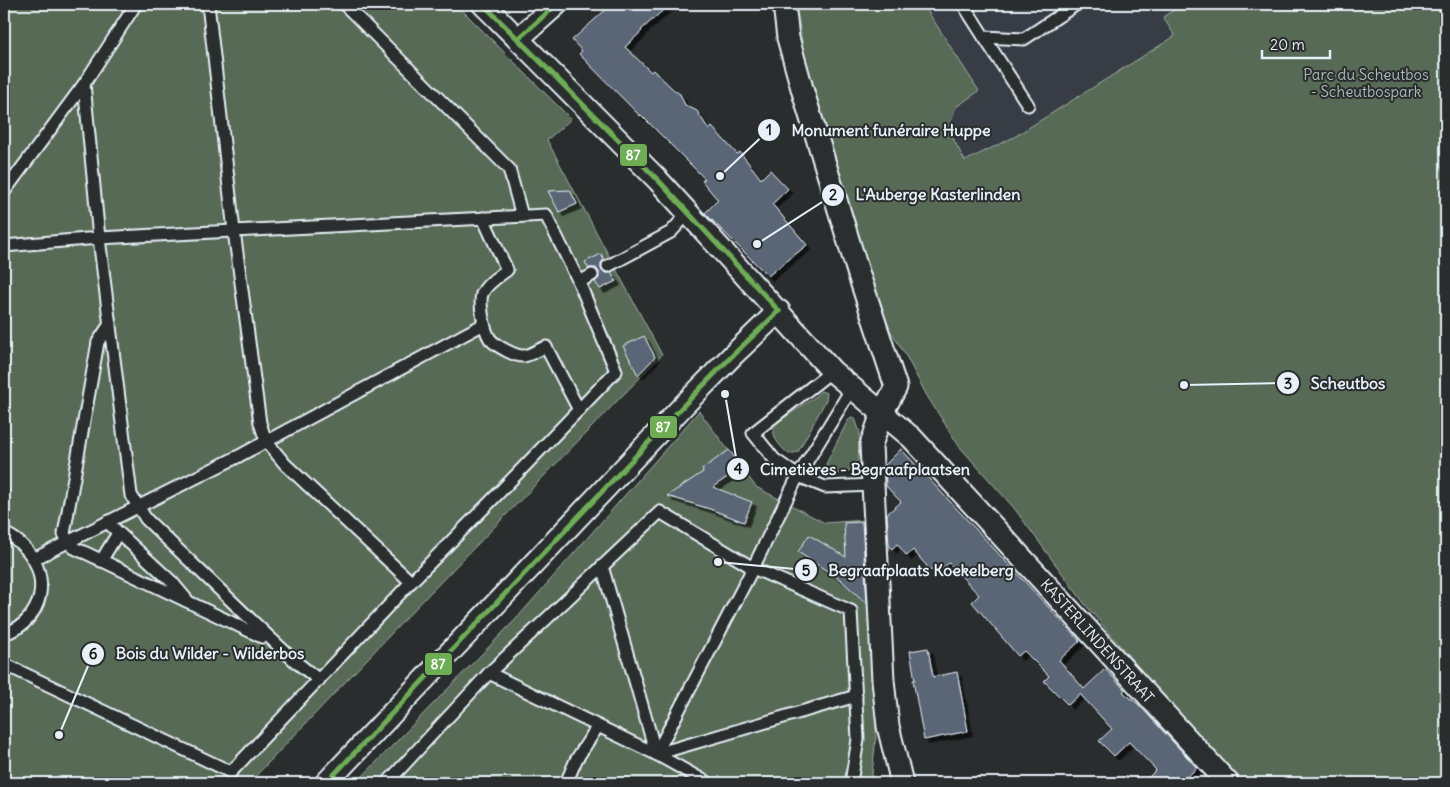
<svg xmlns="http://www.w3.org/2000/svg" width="1450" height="787" viewBox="0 0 1450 787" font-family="Delius,sans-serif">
<defs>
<filter id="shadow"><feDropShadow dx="4.5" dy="4.5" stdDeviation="0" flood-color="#0009"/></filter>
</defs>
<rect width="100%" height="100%" fill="#2a2d2e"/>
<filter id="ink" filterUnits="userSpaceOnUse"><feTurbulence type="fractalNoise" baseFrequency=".02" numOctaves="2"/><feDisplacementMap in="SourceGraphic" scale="10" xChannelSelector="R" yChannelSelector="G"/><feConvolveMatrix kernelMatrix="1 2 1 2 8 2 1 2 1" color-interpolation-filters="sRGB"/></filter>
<g filter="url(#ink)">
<!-- built -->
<path fill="#383e44" d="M 923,4 L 1183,4 L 1163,17 L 1175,35 L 1014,137 L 965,161 L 948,129 L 956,107 L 979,91 Z"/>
<!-- green -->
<g fill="#566a54" stroke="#9faea6">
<path d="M 4,4 L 456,4 L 571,119 L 547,140 L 662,355 L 429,594 L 249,783 L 4,783 Z"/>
<path d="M 796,4 L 923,4 L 979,91 L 956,107 L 948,129 L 965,161 L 1014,137 L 1175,36 L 1163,17 L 1183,4 L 1446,4 L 1446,783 L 1241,783 L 1138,667 L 1084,603 L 1014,508 L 959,446 L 927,396 L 906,356 L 890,330 L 858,243 L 803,48 Z"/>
<path d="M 821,391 L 827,393 L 826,400 L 798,452 L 789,454 C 780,447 770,436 775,424 L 812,399 Z"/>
<path d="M 699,411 L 756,487 L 825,523 L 865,520 L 873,601 L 876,737 L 871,783 L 356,783 L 516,619 Z"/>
<path d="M 851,417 L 855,418 L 860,433 L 858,460 L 852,469 L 844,473 L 836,474 L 829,471 L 826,464 L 847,422 Z"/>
</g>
<!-- building -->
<g fill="#5a6676" stroke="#e8f1f8" filter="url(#shadow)">
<path d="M 612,4 L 670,4 L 641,30 L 642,31 L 625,47 L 651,72 L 653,70 L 674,90 L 680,94 L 685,105 L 697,111 L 709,130 L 712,127 L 737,154 L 740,152 L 761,179 L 770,170 L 788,189 L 772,204 L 807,245 L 768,276 L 705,213 L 718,200 L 702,181 L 705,179 L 641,115 L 640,116 L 579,54 L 582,51 L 572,40 Z"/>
<path d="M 570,190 L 577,204 L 559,212 L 548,191 Z"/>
<path d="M 601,254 L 604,259 L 601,263 L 601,269 L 605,273 L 611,273 L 616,281 L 600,289 L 595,282 L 599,278 L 599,272 L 596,268 L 588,268 L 585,262 Z"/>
<path d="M 644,336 L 655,357 L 638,375 L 623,346 Z"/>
<path d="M 901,449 L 1080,641 L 1059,660 L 1084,689 L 1105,669 L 1125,690 L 1123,692 L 1139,705 L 1197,768 L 1180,783 L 1143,783 L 1156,770 L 1129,742 L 1114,756 L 1099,741 L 1112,729 L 1080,694 L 1068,705 L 1044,681 L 1049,676 L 1024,651 L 1018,656 L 972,602 L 979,595 L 949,563 L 938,573 L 934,568 L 931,571 L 913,550 L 907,556 L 897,544 L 892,549 L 889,545 L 887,514 L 901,502 L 886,486 L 885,465 Z"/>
<path d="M 729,450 L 742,467 L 713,487 L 752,502 L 744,522 L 710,509 L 667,496 L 703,472 L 702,469 Z"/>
<path d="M 862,522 L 867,604 L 841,580 L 798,552 L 809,535 L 846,557 L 844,523 Z"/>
<path d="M 928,648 L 933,677 L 957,672 L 968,731 L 924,740 L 913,680 L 915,680 L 910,651 Z"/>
</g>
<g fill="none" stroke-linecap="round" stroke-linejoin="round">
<!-- lane casing -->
<g stroke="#e8f1f8" stroke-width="15">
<g id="lane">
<path d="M 208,4 L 234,231 L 260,423 L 266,441 L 285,464 L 411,582"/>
<path d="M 344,4 L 509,169 L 522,216"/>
<path d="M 963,4 L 984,37 L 1024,39 L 1077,4"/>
<path d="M 984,37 L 1028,105"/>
<path d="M 84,84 L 99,238 L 131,495 L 146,519 L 268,636 L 296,662 L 319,680"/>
<path d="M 4,192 L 84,84 L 136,4"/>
<path d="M 483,218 L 507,270 C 499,276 486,284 482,294 C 479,304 484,330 490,339 C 496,346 516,357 524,356 C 531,355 539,349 546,347 L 579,410"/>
<path d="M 4,246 L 99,238 L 546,215 L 579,282 L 616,371 L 492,500 L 411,582 L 231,772 L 4,664"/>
<path d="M 608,266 L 671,232 L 688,213"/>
<path d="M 579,282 L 592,275"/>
<path d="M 110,324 L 98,342 L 64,534 C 71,547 72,548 86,553 L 262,637 L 266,636"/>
<path d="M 832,371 L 753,433 L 774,459 L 798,476 L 825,487 L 873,485"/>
<path d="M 107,522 L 172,582 L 187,600"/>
<path d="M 4,533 C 38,548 54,590 27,620 C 21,627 12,631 4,634"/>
<path d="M 34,559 L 239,456 L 484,324"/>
<path d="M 101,561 L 118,533"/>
<path d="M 602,566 L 656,754"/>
<path d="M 656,754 L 753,568 L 798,476 L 852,388"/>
<path d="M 656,754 L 856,696"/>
<path d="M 387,783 L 489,673"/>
<path d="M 566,783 L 576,760 L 598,726"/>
<path d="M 708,783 L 656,754 L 489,673 L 660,512 L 753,568 L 851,611 L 858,739 L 851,783"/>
</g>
</g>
<!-- street casing -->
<g stroke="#e8f1f8" stroke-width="25">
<g id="street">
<path d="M 483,4 L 658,180 L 832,371 L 912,438 L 1228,783"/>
<path d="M 784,4 L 788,38 L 803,92 L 858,272 L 896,387 L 882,413 L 871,445 L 883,680 L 888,726 L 902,783"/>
<path d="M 518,39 L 557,4"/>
<path d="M 326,783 L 685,404 L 733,355 L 779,311"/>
</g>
</g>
<!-- lane -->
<use href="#lane" stroke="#2a2d2e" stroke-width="11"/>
<!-- street -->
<use href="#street" stroke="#2a2d2e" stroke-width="21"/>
<!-- bus-1 casing -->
<g stroke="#2a2d2e" stroke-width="9">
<g id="bus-1">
<path d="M 483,4 L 658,180 L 779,311"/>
<path d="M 518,39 L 557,4"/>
<path d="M 326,783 L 685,404 L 733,355 L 779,311"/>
</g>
</g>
<!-- bus-1 -->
<use href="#bus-1" stroke="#6dae54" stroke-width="5"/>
</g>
</g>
<g text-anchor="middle" stroke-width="4" stroke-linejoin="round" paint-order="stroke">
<!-- park labels -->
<g font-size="15" fill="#aebbb6" stroke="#2a2d2e">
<text x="1366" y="80">Parc du Scheutbos<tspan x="1366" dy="17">- Scheutbospark</tspan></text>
</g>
<!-- street labels -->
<g font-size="15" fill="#e8f1f8" stroke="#2a2d2e">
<text transform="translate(1097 641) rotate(48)" y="5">KASTERLINDENSTRAAT</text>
</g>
</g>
<!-- callouts -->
<path fill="none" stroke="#e8f1f8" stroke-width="2" d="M720 176L769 130M757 244L833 195M1184 385L1288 383M725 394L738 469M718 562L806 570M59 735L93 654"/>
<g fill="#e8f1f8" stroke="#2a2d2e" stroke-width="2">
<circle cx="720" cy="176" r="5"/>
<circle cx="757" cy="244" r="5"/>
<circle cx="1184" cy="385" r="5"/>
<circle cx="725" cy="394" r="5"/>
<circle cx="718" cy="562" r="5"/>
<circle cx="59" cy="735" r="5"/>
<circle cx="769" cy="130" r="12"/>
<circle cx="833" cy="195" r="12"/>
<circle cx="1288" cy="383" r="12"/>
<circle cx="738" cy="469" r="12"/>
<circle cx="806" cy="570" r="12"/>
<circle cx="93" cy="654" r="12"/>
</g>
<g font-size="15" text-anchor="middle" font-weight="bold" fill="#111">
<text x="769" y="135">1</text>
<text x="833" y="200">2</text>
<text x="1288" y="389">3</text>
<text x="738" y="474">4</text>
<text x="806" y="576">5</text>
<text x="93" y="659">6</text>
</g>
<g font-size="16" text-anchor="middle" font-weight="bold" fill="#e8f1f8" stroke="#2a2d2e" stroke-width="4" stroke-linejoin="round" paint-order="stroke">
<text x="891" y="136">Monument funéraire Huppe</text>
<text x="938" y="200">L'Auberge Kasterlinden</text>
<text x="1348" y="389">Scheutbos</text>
<text x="865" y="475">Cimetières - Begraafplaatsen</text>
<text x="921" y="576">Begraafplaats Koekelberg</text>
<text x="210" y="659">Bois du Wilder - Wilderbos</text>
</g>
<g stroke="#2a2d2e" stroke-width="2">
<rect x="619" y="143" width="29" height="24" rx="5" fill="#6dae54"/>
<rect x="649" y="415" width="29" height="24" rx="5" fill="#6dae54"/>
<rect x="424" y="652" width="29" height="24" rx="5" fill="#6dae54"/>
</g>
<g font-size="14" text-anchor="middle" font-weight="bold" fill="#fff">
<text x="633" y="160">87</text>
<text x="663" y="432">87</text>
<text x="438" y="669">87</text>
</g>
<!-- margin -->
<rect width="1450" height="787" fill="none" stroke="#2a2d2e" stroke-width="20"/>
<rect x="10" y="10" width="1430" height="767" fill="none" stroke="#e8f1f8" stroke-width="2" filter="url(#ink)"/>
<!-- scale -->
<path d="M1262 50v8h68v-8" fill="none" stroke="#e8f1f8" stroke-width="2.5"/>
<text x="1270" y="50" font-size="15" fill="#e8f1f8" stroke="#2a2d2e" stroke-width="4" paint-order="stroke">20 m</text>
</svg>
